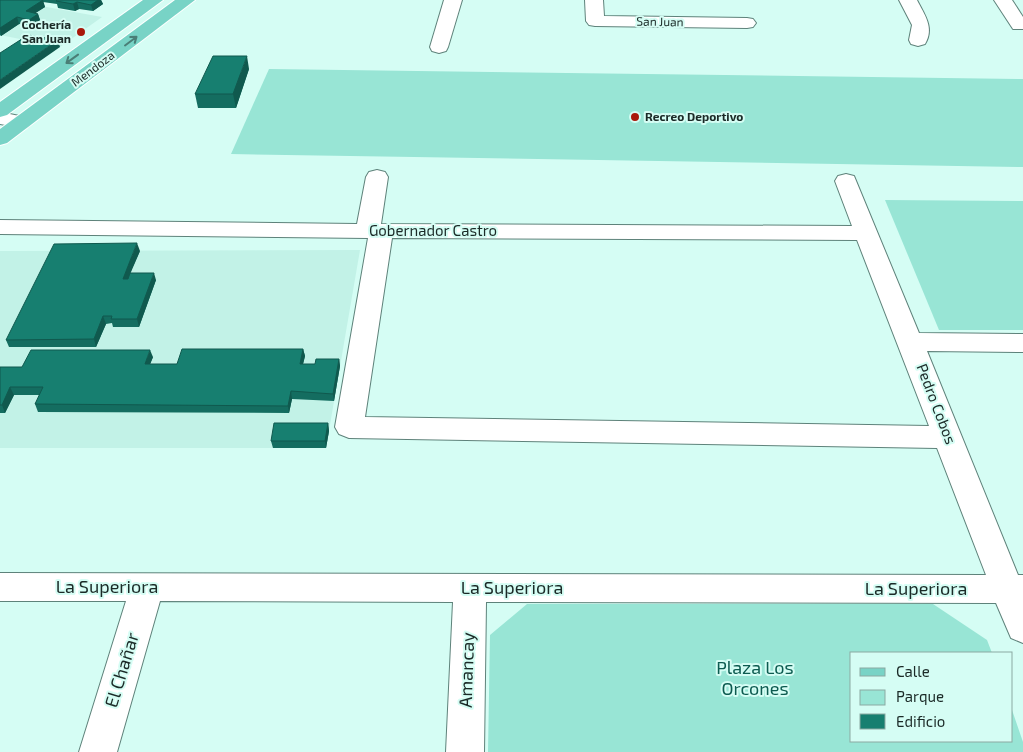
<svg xmlns="http://www.w3.org/2000/svg" width="1023" height="752" viewBox="0 0 1023 752" font-family="'Exo 2',sans-serif">
<rect width="100%" height="100%" fill="#d5fdf4"/>
<!-- built -->
<g fill="#c2f2e7">
<path d="M 0,0 L 8,0 L 102,17 L 60,47 L 0,35 Z"/>
<path d="M 360,250 L 326,448 L 0,448 L 0,251 Z"/>
</g>
<!-- green -->
<g fill="#98e5d5">
<path d="M 269,69 L 1023,79 L 1023,167 L 231,154 Z"/>
<path d="M 885,200 L 1023,201 L 1023,330 L 939,330 Z"/>
<path d="M 527,604 L 933,604 L 987,640 L 992,653 L 852,653 L 852,741 L 1012,741 L 1012,710 L 1023,742 L 1023,752 L 488,752 L 490,635 Z"/>
</g>
<g fill="none" stroke-linecap="round" stroke-linejoin="round">
<!-- minor casing -->
<g stroke="#5e827a" stroke-width="2">
<g id="minor">
<path d="M 444,0 L 462,0 L 448,47 L 446,51 L 439,53 L 432,51 L 430,47 Z"/>
<path d="M 585,0 L 603,0 L 604,16 L 747,18 L 753,19 L 756,23 L 753,27 L 747,28 L 595,26 L 589,25 L 586,21 Z"/>
<path d="M 899,0 L 917,0 C 924,14 935,28 925,44 L 918,46 L 911,44 L 909,40 L 912,25 Z"/>
<path d="M 994,0 L 1012,0 L 1023,17 L 1023,29 L 1013,29 Z"/>
<path d="M 0,112 L 29,118 L 32,122 L 29,126 L 22,128 L 0,124 Z"/>
<path d="M 377,170 L 385,172 L 388,177 L 381,224 L 852,226 L 835,181 L 838,176 L 846,174 L 854,176 L 919,333 L 1023,334 L 1023,352 L 927,351 L 1018,575 L 1023,575 L 1023,643 L 1011,638 L 996,603 L 486,602 L 484,752 L 446,752 L 453,602 L 160,601 L 117,752 L 79,752 L 126,601 L 0,601 L 0,573 L 986,575 L 937,448 L 349,438 L 339,434 L 335,427 L 368,238 L 0,234 L 0,220 L 357,224 L 366,177 L 369,172 ZM 392,238 L 857,240 L 929,426 L 365,417 Z"/>
</g>
</g>
<!-- major casing -->
<g stroke="#fff" stroke-width="2">
<g id="major">
<path d="M 143,0 L 163,0 L 7,115 L 0,117 L 0,102 Z"/>
<path d="M 175,0 L 195,0 L 7,143 L 0,145 L 0,129 Z"/>
</g>
</g>
<!-- minor -->
<use href="#minor" fill="#fff" fill-rule="evenodd"/>
<!-- major -->
<use href="#major" fill="#78d3c6" fill-rule="evenodd"/>
</g>
<!-- wall -->
<g fill="#146d60">
<path d="M 0,0 L 101,0 L 103,4 L 93,11 L 79,9 L 75,11 L 58,8 L 57,4 L 43,2 L 45,7 L 35,13 L 38,14 L 40,20 L 32,26 L 19,24 L 1,36 L 0,35 Z"/>
<path d="M 249,69 L 236,108 L 198,108 L 195,94 Z"/>
<path d="M 140,251 L 130,273 L 156,280 L 139,327 L 113,327 L 112,323 L 106,324 L 96,347 L 9,347 L 6,340 Z"/>
<path d="M 303,349 L 305,356 L 303,364 L 315,364 L 339,359 L 340,366 L 334,401 L 292,399 L 289,413 L 38,412 L 35,404 L 40,395 L 14,395 L 5,413 L 0,413 L 0,367 L 22,367 L 153,357 L 150,364 L 177,364 Z"/>
<path d="M 328,423 L 329,431 L 326,448 L 273,448 L 271,441 Z"/>
</g>
<!-- shaded-wall -->
<g fill="#10594e">
<path d="M 43,0 L 45,7 L 28,18 L 26,11 Z"/>
<path d="M 98,0 L 101,0 L 103,4 L 93,11 L 91,5 Z"/>
<path d="M 77,2 L 79,9 L 75,11 L 73,4 Z"/>
<path d="M 38,14 L 40,20 L 32,26 L 29,20 Z"/>
<path d="M 17,17 L 19,24 L 1,36 L 0,28 Z"/>
<path d="M 58,40 L 60,47 L 0,89 L 0,80 Z"/>
<path d="M 247,56 L 249,69 L 236,108 L 233,94 Z"/>
<path d="M 137,243 L 140,251 L 125,286 L 123,279 Z"/>
<path d="M 154,273 L 156,280 L 139,327 L 137,319 Z"/>
<path d="M 103,316 L 106,324 L 96,347 L 94,339 Z"/>
<path d="M 303,349 L 305,356 L 301,372 L 300,364 Z"/>
<path d="M 150,350 L 153,357 L 147,372 L 145,364 Z"/>
<path d="M 339,359 L 340,366 L 334,401 L 333,394 Z"/>
<path d="M 10,387 L 14,395 L 5,413 L 2,405 Z"/>
<path d="M 291,391 L 292,399 L 289,413 L 288,406 Z"/>
<path d="M 328,423 L 329,431 L 326,448 L 325,441 Z"/>
</g>
<!-- building -->
<g fill="#177f70" stroke="#10594e">
<path d="M 0,0 L 43,0 L 26,11 L 38,14 L 29,20 L 17,17 L 0,28 Z"/>
<path d="M 57,0 L 98,0 L 91,5 L 77,2 L 73,4 L 56,1 Z"/>
<path d="M 28,35 L 58,40 L 0,80 L 0,53 Z"/>
<path d="M 213,56 L 247,56 L 233,94 L 195,94 Z"/>
<path d="M 137,243 L 123,279 L 128,279 L 130,273 L 154,273 L 137,319 L 111,319 L 112,316 L 103,316 L 94,339 L 6,340 L 54,244 Z"/>
<path d="M 182,349 L 303,349 L 300,364 L 315,364 L 316,359 L 339,359 L 333,394 L 291,391 L 288,406 L 35,404 L 43,387 L 10,387 L 2,405 L 0,405 L 0,367 L 22,367 L 31,350 L 150,350 L 145,364 L 177,364 Z"/>
<path d="M 274,423 L 328,423 L 325,441 L 271,441 Z"/>
</g>
<!-- one-way arrows -->
<defs><path id="oneway-shaft" d="M-6 0H5M1.5-3L5.5 0L1.5 3" fill="none" stroke-width="1.6" stroke-linecap="round" stroke-linejoin="round" transform="scale(1.25)"/></defs>
<g stroke="#4a7e76">
<use href="#oneway-shaft" transform="translate(131 41) rotate(-37)"/>
<use href="#oneway-shaft" transform="translate(72 59) rotate(144)"/>
</g>
<!-- markers -->
<g fill="#a9180a" stroke="#d5fdf4" stroke-width="2">
<circle cx="81" cy="32" r="5"/>
<circle cx="635" cy="117" r="5"/>
</g>
<g text-anchor="middle" stroke-width="4" stroke-linejoin="round" paint-order="stroke">
<!-- far-street labels -->
<g font-size="12" fill="#1b2a27" stroke="#d5fdf4">
<text transform="translate(660 22) rotate(1)" y="4">San Juan</text>
<text transform="translate(93 69) rotate(-37)" y="4">Mendoza</text>
</g>
<!-- far-poi labels -->
<g font-size="12" font-weight="bold" fill="#1b2a27" stroke="#d5fdf4" text-anchor="end">
<text x="71" y="29">Cochería<tspan x="71" dy="14">San Juan</tspan></text>
<text x="645" y="121" text-anchor="start">Recreo Deportivo</text>
</g>
<!-- street labels -->
<g font-size="15" fill="#1b2a27" stroke="#d5fdf4">
<text x="433" y="236">Gobernador Castro</text>
<text transform="translate(936 404) rotate(69)" y="5">Pedro Cobos</text>
</g>
<!-- near-street labels -->
<g font-size="18" fill="#1b2a27" stroke="#d5fdf4">
<text x="107" y="593">La Superiora</text>
<text x="512" y="594">La Superiora</text>
<text x="916" y="595">La Superiora</text>
<text transform="translate(122 670) rotate(-73)" y="6">El Chañar</text>
<text transform="translate(467 670) rotate(-88)" y="6">Amancay</text>
</g>
<!-- near-park labels -->
<g font-size="18" fill="#0c5b50" stroke="#d5fdf4">
<text x="755" y="674">Plaza Los<tspan x="755" dy="21">Orcones</tspan></text>
</g>
</g>
<!-- legend -->
<rect x="850" y="652" width="162" height="90" fill="#d5fdf4" stroke="#8ba9a2"/>
<rect x="860" y="668" width="25" height="8" fill="#78d3c6" stroke="#8ba9a2"/>
<text x="896" y="677" font-size="15" fill="#1b2a27">Calle</text>
<rect x="860" y="690" width="25" height="15" fill="#98e5d5" stroke="#8ba9a2"/>
<text x="896" y="702" font-size="15" fill="#1b2a27">Parque</text>
<rect x="860" y="714" width="25" height="15" fill="#177f70" stroke="#8ba9a2"/>
<text x="896" y="727" font-size="15" fill="#1b2a27">Edificio</text>
</svg>
